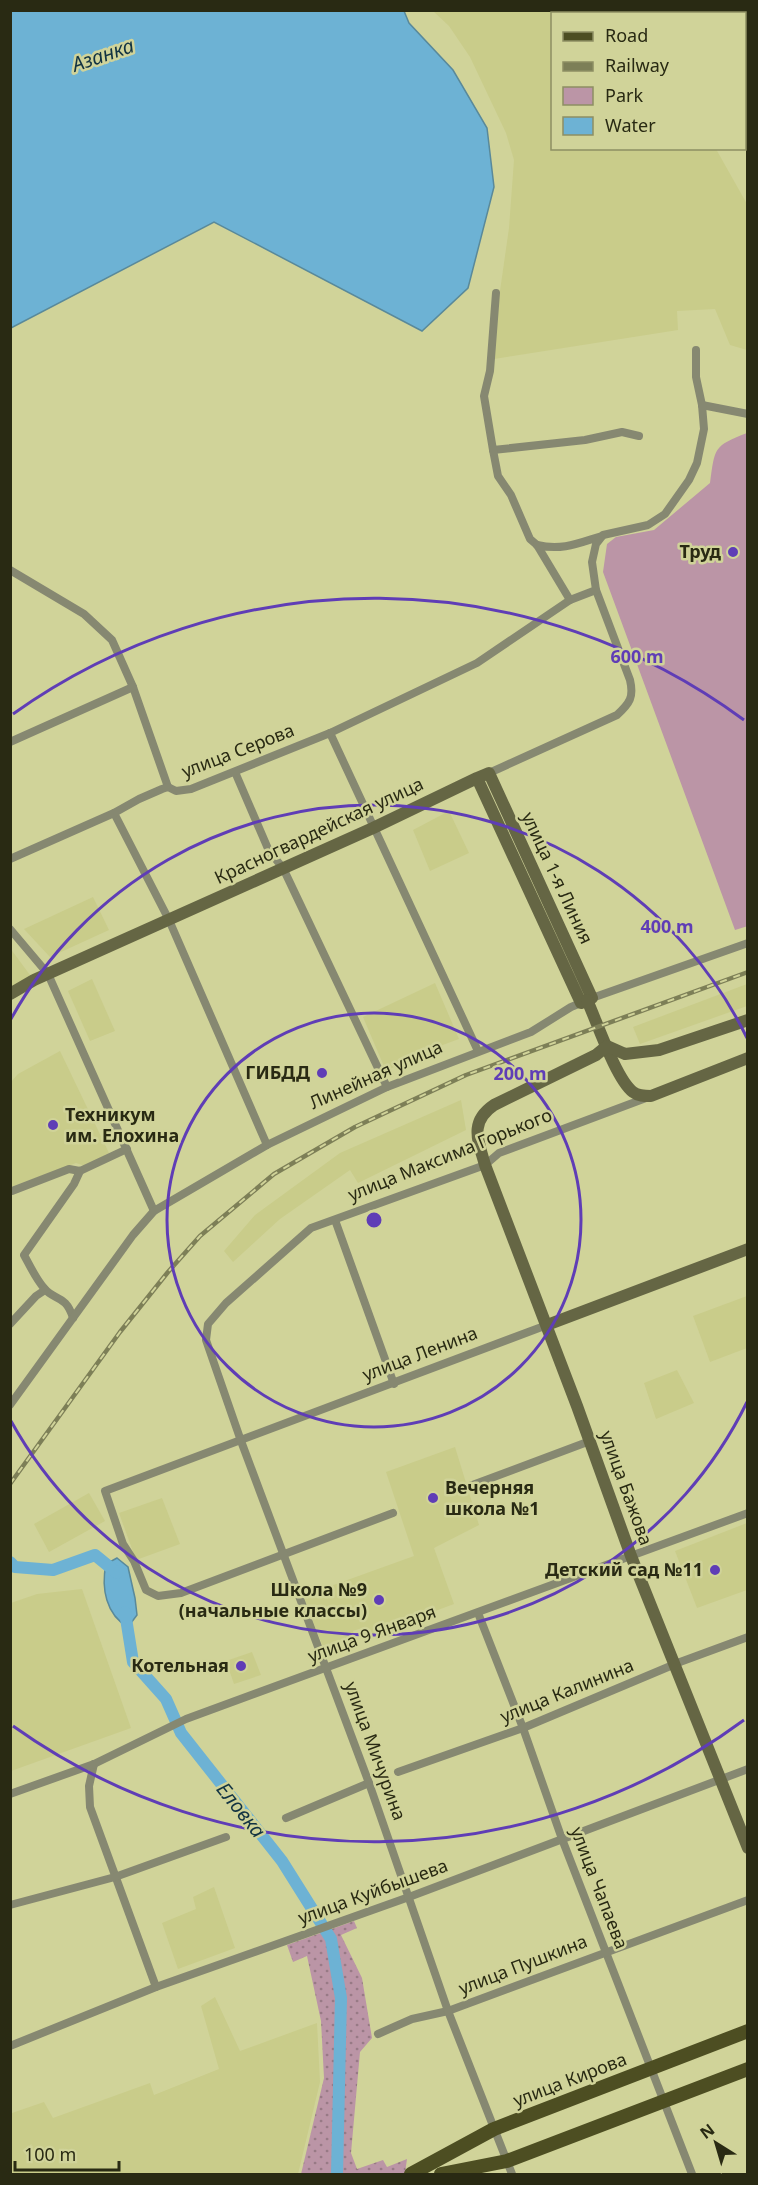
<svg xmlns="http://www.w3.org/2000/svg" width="758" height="2185" viewBox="0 0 758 2185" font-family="'Noto Sans',sans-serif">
<defs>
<pattern id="grass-dots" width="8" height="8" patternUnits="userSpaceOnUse" patternTransform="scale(1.5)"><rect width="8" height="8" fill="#bb95a6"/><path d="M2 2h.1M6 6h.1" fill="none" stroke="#987a86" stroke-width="1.8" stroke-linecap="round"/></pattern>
</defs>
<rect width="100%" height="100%" fill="#d0d399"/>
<!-- built -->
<g fill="#c9cc8a">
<path d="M 597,10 L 601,13 L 552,14 L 552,148 L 716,149 L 747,204 L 747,350 L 730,345 L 715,309 L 677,311 L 678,330 L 494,359 L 500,291 L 509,228 L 514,160 L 506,133 L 470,57 L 449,26 L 433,11 Z"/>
<path d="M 449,811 L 469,853 L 430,871 L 413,830 Z"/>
<path d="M 93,897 L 109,930 L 50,957 L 24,929 Z"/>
<path d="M 10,948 L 30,975 L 11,989 L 10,989 Z"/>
<path d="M 92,979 L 115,1031 L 90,1041 L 68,991 Z"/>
<path d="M 435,983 L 459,1039 L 429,1050 L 386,1071 L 363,1017 Z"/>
<path d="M 747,984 L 747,1006 L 640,1044 L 633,1027 Z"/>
<path d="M 60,1051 L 109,1153 L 85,1166 L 76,1163 L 11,1187 L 11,1082 L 18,1074 Z"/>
<path d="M 461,1100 L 466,1130 L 358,1183 L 350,1170 L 280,1219 L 233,1262 L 224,1251 L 255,1215 L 340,1153 Z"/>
<path d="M 747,1296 L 747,1348 L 710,1362 L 693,1316 Z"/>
<path d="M 677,1370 L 694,1403 L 656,1419 L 644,1383 Z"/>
<path d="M 455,1447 L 479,1525 L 434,1548 L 454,1604 L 368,1636 L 366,1627 L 359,1629 L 353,1631 L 356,1641 L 325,1652 L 303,1596 L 414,1556 L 386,1472 Z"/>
<path d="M 89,1493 L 105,1521 L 49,1552 L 34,1524 Z"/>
<path d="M 162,1498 L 180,1544 L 136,1560 L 119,1513 Z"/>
<path d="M 747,1523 L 747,1590 L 697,1608 L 675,1551 Z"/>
<path d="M 82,1589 L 131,1728 L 11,1771 L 11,1603 L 37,1594 Z"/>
<path d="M 252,1652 L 261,1675 L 234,1684 L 226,1661 Z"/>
<path d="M 214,1887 L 235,1948 L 178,1969 L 162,1923 L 196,1909 L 193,1897 Z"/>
<path d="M 215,1997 L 240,2051 L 317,2023 L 320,2082 L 298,2174 L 11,2174 L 11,2110 L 12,2113 L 44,2102 L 53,2118 L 150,2083 L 154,2095 L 219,2069 L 201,2006 Z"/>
</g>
<!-- grass -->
<path fill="url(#grass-dots)" d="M 354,1921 L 357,1928 L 341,1935 L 362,1978 L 372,2038 L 360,2052 L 351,2153 L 357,2169 L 383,2160 L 387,2167 L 407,2159 L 405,2173 L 301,2174 L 324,2078 L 321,2021 L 307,1956 L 293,1962 L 287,1945 Z"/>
<!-- green -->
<path fill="#bb95a6" d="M 747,433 L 748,926 L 735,930 L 603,572 L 607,544 L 616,537 L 654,530 L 710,483 C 715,448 713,446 747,433 Z"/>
<!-- water -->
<g fill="#6db2d4" stroke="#59899a" stroke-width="1.5">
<path d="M 11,10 L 404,11 L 409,23 L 453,70 L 487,128 L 494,187 L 468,288 L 422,331 L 214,222 L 11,328 Z"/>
<path d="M 117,1558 L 128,1567 L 135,1598 L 137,1615 L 128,1627 C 106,1615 101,1588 106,1564 Z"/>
</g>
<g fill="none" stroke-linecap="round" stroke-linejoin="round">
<!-- river -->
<g stroke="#6db2d4" stroke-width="12">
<path d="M 10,1562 L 15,1567 L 53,1570 L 95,1555 L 117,1573"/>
<path d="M 125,1612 L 133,1662 L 166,1699 L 181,1733 L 282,1861 L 331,1939 L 341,1998 L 337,2174"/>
</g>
<!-- street -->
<g stroke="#868871" stroke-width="8">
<path d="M 496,293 L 490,371 L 484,396 L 493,450 L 585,440 L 622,432 L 639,436"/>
<path d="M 702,405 L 748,414"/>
<path d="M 493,450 L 498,476 L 511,495 L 530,539 L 537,545 L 570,600"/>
<path d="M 537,545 C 562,551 579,543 602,536"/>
<path d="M 10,570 L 84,614 L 112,640 L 133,687 L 168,787"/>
<path d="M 330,733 L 478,1051"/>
<path d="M 10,742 L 133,687"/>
<path d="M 235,772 L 269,851 L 283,868 L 387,1087"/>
<path d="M 489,773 L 617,715 C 630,703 634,697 630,680 L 596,590"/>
<path d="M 114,813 L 169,920 L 267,1145"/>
<path d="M 10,859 L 114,813 L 139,799 L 162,789 L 168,787 L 176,791 L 191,789 L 330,733 L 477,663 L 570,600 L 596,590 L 592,562 L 596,544 L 603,535 L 648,525 L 665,514 L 689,480 L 697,463 L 704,429 L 702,405 L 696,377 L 696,350"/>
<path d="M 10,929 L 48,974 L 154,1211"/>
<path d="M 592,998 L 748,943"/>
<path d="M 12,1191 L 69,1169 L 80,1171 L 127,1149"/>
<path d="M 335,1220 L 394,1384"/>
<path d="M 73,1318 C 66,1294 54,1301 44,1288 C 36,1279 30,1266 24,1255 L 74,1184 L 80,1171"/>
<path d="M 10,1324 L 36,1296 L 45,1290"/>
<path d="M 10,1405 L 133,1235 L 154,1211 L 267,1145 L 387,1087 L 531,1032 L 571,1007 L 581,1003"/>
<path d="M 467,1487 L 590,1441"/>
<path d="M 393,1513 L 181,1593 L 158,1596 L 146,1590 L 134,1561 L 123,1544 L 105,1491 L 547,1325"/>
<path d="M 478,1613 L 523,1728 L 562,1839 L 692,2174"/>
<path d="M 94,1764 L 89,1786 L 90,1807 L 156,1987"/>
<path d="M 398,1772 L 523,1728 L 680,1662 L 748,1637"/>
<path d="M 10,1794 L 94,1764 L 186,1719 L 748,1513"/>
<path d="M 286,1818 L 369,1783"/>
<path d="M 10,1905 L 115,1877 L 226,1837"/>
<path d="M 378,2034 L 412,2019 L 448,2011 L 748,1900"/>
<path d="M 10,2046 L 156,1987 L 409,1897 L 748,1769"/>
<path d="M 512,2174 L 448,2011 L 369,1783 L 241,1441 L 206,1340 L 208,1324 L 226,1303 L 311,1228 L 485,1165 L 499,1153 L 646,1098"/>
</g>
<!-- secondary -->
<g stroke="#656644" stroke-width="12">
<path d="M 10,994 L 34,980 L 373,828 L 477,778 L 489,773 L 592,998 L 581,1003 L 477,778"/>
<path d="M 587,1000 C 597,1022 616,1079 633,1092 C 638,1096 644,1096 651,1096 L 748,1058"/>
<path d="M 748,1020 L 659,1050 L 625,1054 L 607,1046 L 596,1055 L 494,1105 C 469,1122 478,1140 485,1165 L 577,1406 L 631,1556 L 748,1848"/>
<path d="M 547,1325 L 748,1249"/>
</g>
<!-- primary -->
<g stroke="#4d4e22" stroke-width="14">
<path d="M 411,2174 L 494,2129 L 748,2031"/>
<path d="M 441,2174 L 507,2161 L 748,2069"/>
</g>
<!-- rail casing -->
<g stroke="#7d7f57" stroke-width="4.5">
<path id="rail" d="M 10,1484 L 120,1332 L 168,1272 L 200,1236 L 274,1174 L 355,1127 L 466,1075 L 748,972"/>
</g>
<!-- rail -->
<use href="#rail" stroke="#d0d399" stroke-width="2" stroke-dasharray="7" stroke-linecap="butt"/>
</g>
<!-- distance rings -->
<g fill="none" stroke="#5f3db6" stroke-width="3">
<circle cx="374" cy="1220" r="207"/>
<path d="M747 1402A415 415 0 0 1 11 1421M11 1019A415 415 0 0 1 747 1038"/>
<path d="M744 1720A622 622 0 0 1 13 1726M13 714A622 622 0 0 1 744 720"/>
</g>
<!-- markers -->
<g fill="#5f3db6" stroke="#d0d399" stroke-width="2">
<circle cx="733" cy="552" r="6"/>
<circle cx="322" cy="1073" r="6"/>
<circle cx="53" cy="1125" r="6"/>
<circle cx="433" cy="1498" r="6"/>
<circle cx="715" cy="1570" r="6"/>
<circle cx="379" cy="1600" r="6"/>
<circle cx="241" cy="1666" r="6"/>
</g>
<g text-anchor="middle" stroke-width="5" stroke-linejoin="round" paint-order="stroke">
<!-- poi labels -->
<g font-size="18" font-weight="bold" fill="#292a13" stroke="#d0d399" text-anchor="end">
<text x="721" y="558">Труд</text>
<text x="310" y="1079">ГИБДД</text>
<text x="65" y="1121" text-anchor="start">Техникум<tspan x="65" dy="21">им. Елохина</tspan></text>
<text x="445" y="1494" text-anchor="start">Вечерняя<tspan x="445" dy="21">школа №1</tspan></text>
<text x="703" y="1576">Детский сад №11</text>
<text x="367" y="1596">Школа №9<tspan x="367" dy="21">(начальные классы)</tspan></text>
<text x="229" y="1672">Котельная</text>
</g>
<!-- street labels -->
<g font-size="18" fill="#292a13" stroke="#d0d399">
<text transform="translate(238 751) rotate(-21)" y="6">улица Серова</text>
<text transform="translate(319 831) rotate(-25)" y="6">Красногвардейская улица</text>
<text transform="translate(557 878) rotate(65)" y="6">улица 1-я Линия</text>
<text transform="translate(376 1075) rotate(-24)" y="6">Линейная улица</text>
<text transform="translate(450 1155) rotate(-22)" y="6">улица Максима Горького</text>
<text transform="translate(420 1354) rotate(-21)" y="6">улица Ленина</text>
<text transform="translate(626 1488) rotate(70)" y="6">улица Бажова</text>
<text transform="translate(372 1634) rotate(-20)" y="6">улица 9 Января</text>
<text transform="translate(567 1691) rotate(-22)" y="6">улица Калинина</text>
<text transform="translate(375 1751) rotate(70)" y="6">улица Мичурина</text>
<text transform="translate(599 1888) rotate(69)" y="6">улица Чапаева</text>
<text transform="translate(373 1892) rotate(-20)" y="6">улица Куйбышева</text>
<text transform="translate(523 1965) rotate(-21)" y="6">улица Пушкина</text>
<text transform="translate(570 2080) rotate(-21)" y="6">улица Кирова</text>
</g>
<!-- water labels -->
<g font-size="20" font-style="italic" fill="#123342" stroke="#d0d399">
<text transform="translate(103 55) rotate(-19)" y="7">Азанка</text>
<text transform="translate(241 1810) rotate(51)" y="7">Еловка</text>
</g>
</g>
<circle cx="374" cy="1220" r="9" fill="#5f3db6" stroke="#d0d399" stroke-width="3"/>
<g font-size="18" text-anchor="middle" font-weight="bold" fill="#5f3db6" stroke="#d0d399" stroke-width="5" stroke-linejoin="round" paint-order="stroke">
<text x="637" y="663">600 m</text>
<text x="667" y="933">400 m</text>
<text x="520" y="1080">200 m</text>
</g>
<!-- border -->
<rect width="758" height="2185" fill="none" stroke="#292a13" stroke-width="24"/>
<!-- legend -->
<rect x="551" y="12" width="195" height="138" fill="#d0d399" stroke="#8d8f63" stroke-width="1.5"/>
<rect x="563" y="32" width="30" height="9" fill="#4d4e22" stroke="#8d8f63" stroke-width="1.5"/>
<text x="605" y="42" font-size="18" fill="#292a13">Road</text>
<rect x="563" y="62" width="30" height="9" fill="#7d7f57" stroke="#8d8f63" stroke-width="1.5"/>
<text x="605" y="72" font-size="18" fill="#292a13">Railway</text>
<rect x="563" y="87" width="30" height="18" fill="#bb95a6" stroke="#8d8f63" stroke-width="1.5"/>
<text x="605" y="102" font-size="18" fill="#292a13">Park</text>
<rect x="563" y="117" width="30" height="18" fill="#6db2d4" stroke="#8d8f63" stroke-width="1.5"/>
<text x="605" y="132" font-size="18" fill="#292a13">Water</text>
<!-- north arrow -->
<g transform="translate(716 2143) rotate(323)" stroke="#d0d399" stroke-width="4.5" paint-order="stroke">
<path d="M0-4.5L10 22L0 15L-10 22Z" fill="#292a13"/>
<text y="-9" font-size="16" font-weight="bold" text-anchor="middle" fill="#292a13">N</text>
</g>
<!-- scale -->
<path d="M15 2161v9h104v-9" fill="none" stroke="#292a13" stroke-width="3"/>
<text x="24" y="2161" font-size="18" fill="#292a13" stroke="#d0d399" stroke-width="4.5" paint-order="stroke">100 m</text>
</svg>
